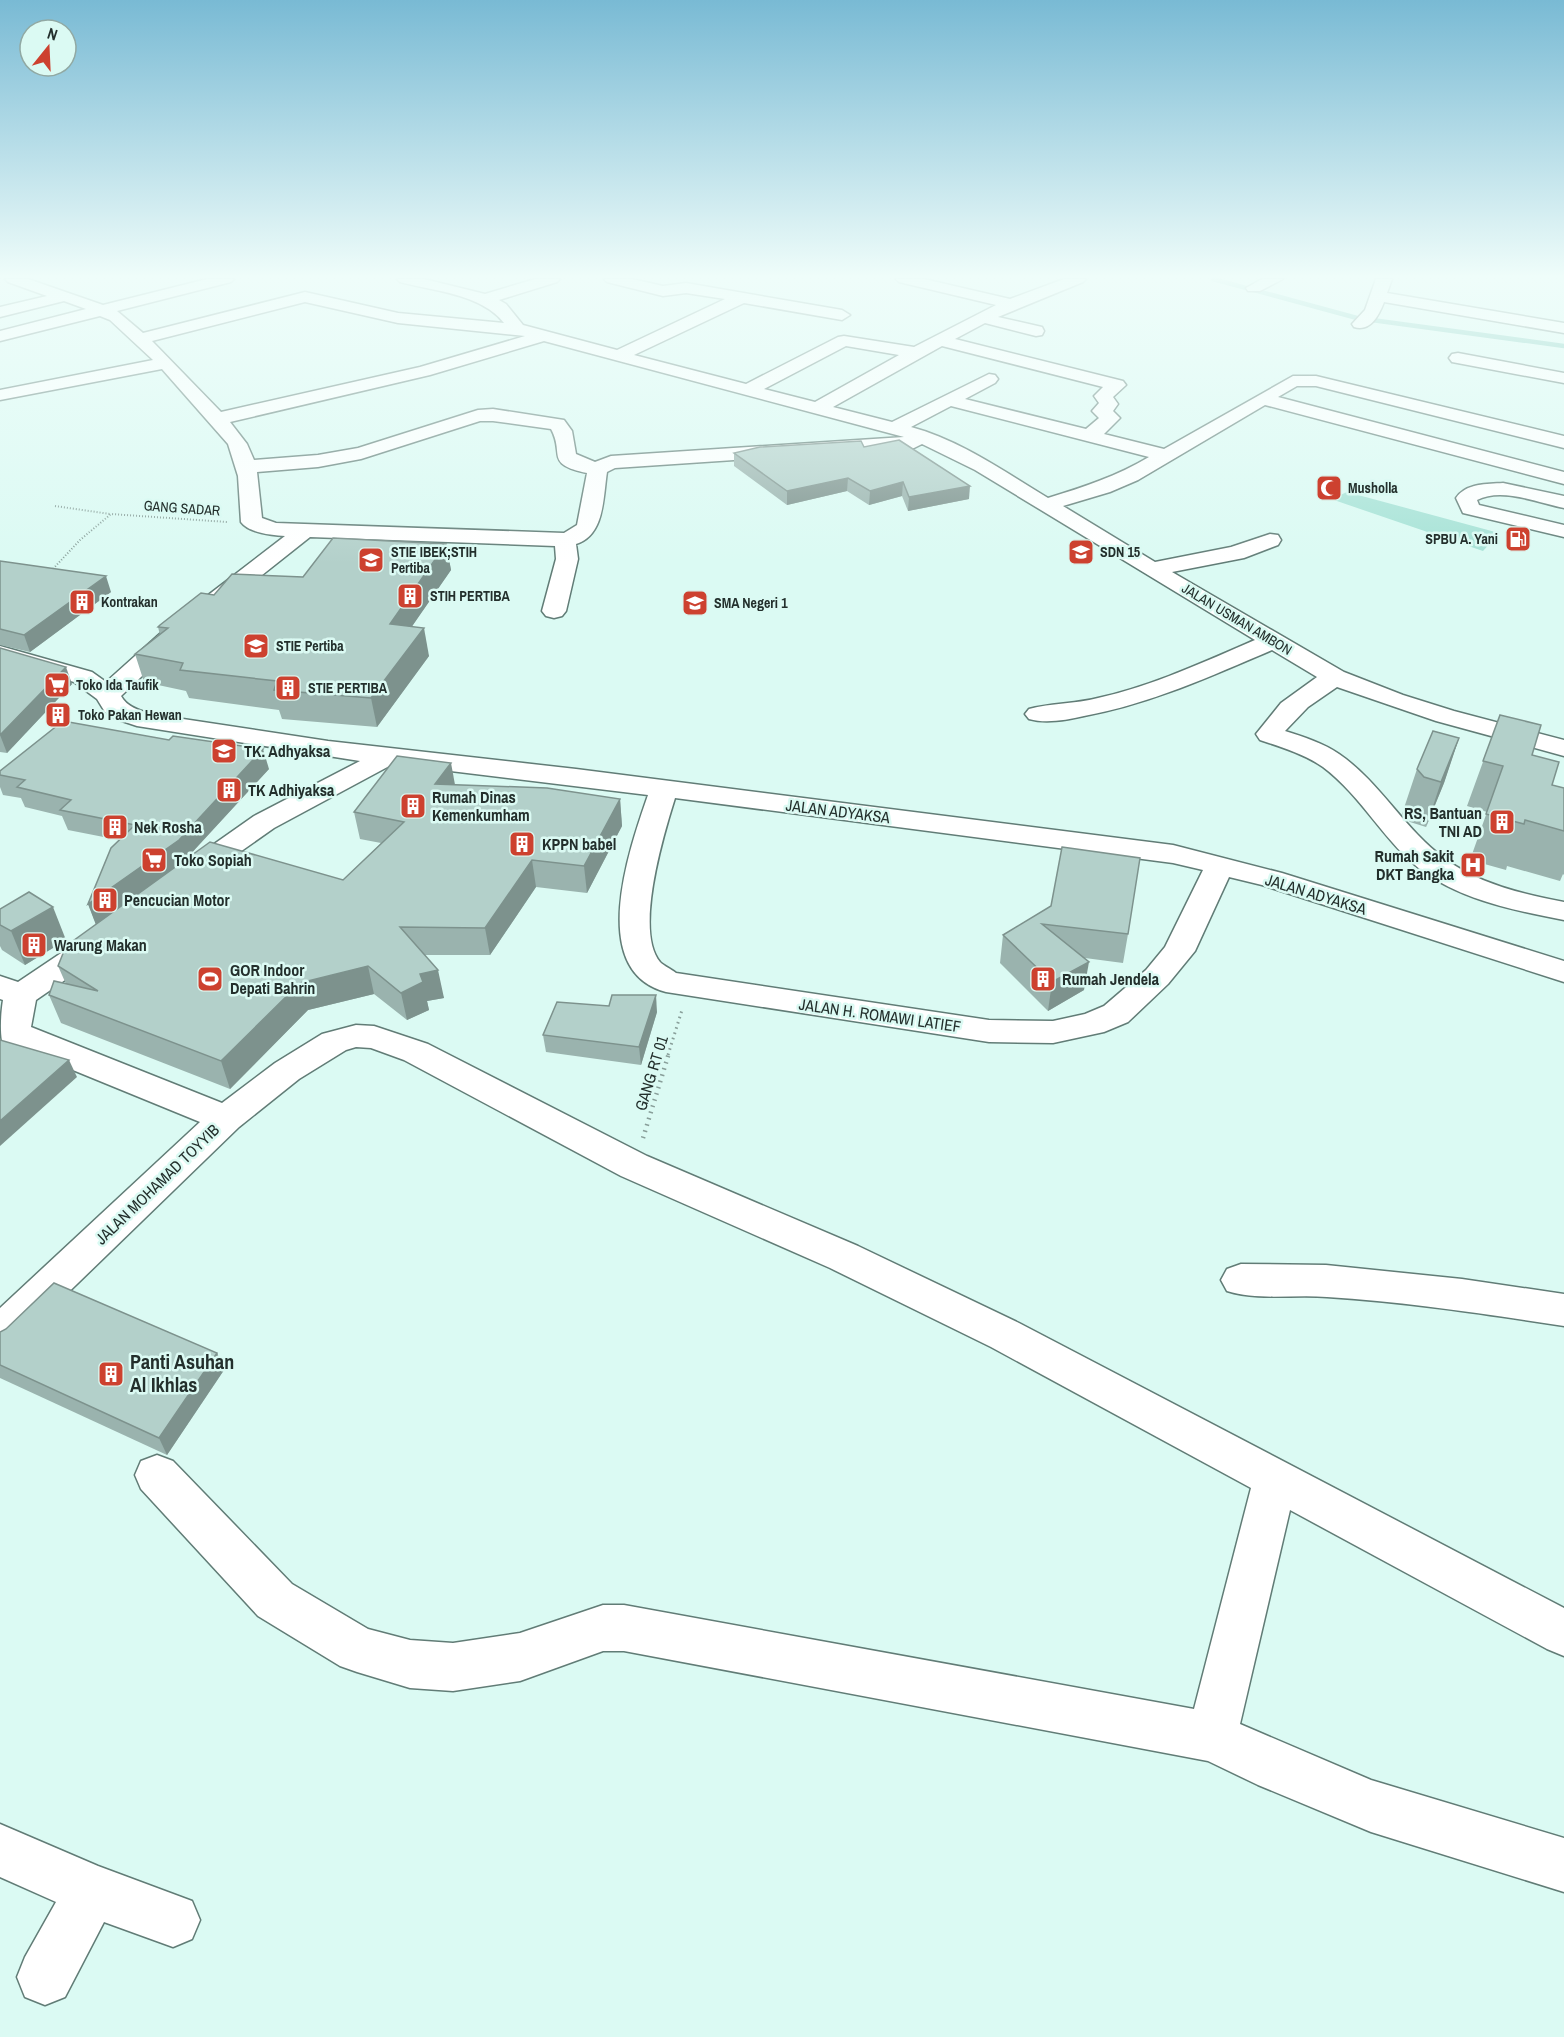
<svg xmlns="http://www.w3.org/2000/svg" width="1564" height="2037" viewBox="0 0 1564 2037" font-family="'Archivo Narrow',sans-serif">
<rect width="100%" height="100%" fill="#dbfaf3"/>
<!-- green -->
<path fill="#a6e2d6" d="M 1347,492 L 1499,533 L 1483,551 L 1331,499 Z"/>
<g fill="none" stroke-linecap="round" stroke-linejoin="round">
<!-- stream -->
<path stroke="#73c4b5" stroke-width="4.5" d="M 1213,279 L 1357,318 L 1564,346"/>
<!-- minor casing -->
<g stroke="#617c76" stroke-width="3">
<g id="minor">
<path d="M 5,279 L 28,279 L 103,305 L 207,279 L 234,279 L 231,282 L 117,311 L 143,333 L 305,292 L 398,313 L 504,323 C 482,294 434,291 400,282 L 397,279 L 424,279 L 485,294 L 535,279 L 560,279 L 557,282 L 499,300 L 506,304 L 523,325 L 617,350 L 725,299 L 686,293 L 663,296 L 607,282 L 604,279 L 632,279 L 663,286 L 686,283 L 842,310 L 850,315 L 842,320 L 744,303 L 634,355 L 746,384 L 838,337 L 844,336 L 914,347 L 996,305 L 899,282 L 896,279 L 924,279 L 1010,299 L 1064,279 L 1086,279 L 1083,282 L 998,317 L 1042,327 L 1044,331 L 1042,335 L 1036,336 L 985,323 L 955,339 L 1123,381 L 1126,385 L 1113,397 L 1118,404 L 1113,411 L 1120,418 L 1104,434 L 1164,449 L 1293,376 L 1316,376 L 1564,436 L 1564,448 L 1316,386 L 1297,386 L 1278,397 L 1564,472 L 1564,484 L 1265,405 L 1138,480 L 1110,492 L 1063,506 L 1155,562 L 1231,547 L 1270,534 L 1278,535 L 1281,540 L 1278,545 L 1244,558 L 1172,572 L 1344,672 L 1403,695 L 1454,711 L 1564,740 L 1564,756 L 1436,721 L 1337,687 L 1308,707 L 1285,731 C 1304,737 1323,743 1339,754 C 1380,782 1404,829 1444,858 C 1478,884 1523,894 1564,902 L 1564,920 C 1517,911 1466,901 1425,873 C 1385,844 1363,797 1323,767 C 1304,754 1281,747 1260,740 L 1256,734 L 1281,703 L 1317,677 L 1272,650 C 1211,676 1150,704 1084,716 C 1066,720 1046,724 1029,719 L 1025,714 L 1029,709 C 1051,703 1075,704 1098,698 C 1152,686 1204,662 1255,640 L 975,470 L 922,444 L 914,448 L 615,468 L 607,472 C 603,497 605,535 576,544 L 578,559 L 566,611 L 562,616 L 554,618 L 546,616 L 542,611 L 556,559 L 555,546 L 310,537 L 223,606 L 215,608 L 207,606 L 203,601 L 207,596 L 285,536 C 272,535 249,533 241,522 L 238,476 L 228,444 L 162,369 L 0,400 L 0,390 L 153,360 L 110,320 L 100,316 L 0,341 L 0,331 L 86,309 L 64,301 L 0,317 L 0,307 L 47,296 L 8,282 ZM 305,302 L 398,323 L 525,336 L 420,367 L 221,412 L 152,341 ZM 544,341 L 904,437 L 611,456 L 595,462 L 576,454 L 572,431 L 564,420 L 493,409 L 478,410 L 358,448 L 318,455 L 254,460 L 247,444 L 230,422 L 430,375 ZM 846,346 L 899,355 L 815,402 L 764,389 ZM 942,346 L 1103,387 L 1094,396 L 1099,403 L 1092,411 L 1099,418 L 1086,429 L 965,399 L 995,383 L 998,379 L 995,375 L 989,374 L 892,422 L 833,407 ZM 951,406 L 1149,457 C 1117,476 1084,487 1048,498 C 1005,472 960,440 911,427 ZM 480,421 L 493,421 L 551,429 C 565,454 544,464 587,473 L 577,525 L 564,533 L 276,523 L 262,518 L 257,472 L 318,467 L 361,459 Z"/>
<path d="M 1262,279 L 1283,279 L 1260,291 L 1248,291 L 1246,288 Z"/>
<path d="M 1376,279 L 1392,279 L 1387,293 L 1564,323 L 1564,333 L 1384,302 C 1379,315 1371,332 1354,327 L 1352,324 L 1365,310 Z"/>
<path d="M 1458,353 L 1564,373 L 1564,383 L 1452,362 L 1449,358 L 1452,354 Z"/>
<path d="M 1503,483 L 1564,496 L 1564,508 C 1538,503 1502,487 1477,500 L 1479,505 L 1564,525 L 1564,537 L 1463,513 L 1456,498 C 1466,483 1487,484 1503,483 Z"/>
<path d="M 172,628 L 180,630 L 184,635 L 180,640 L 121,696 C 127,707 139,710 150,714 L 328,741 L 576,769 L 1173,845 L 1282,873 L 1564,961 L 1564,982 L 1262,885 L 1229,877 L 1195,951 L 1168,984 L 1128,1022 L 1104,1032 L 1053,1043 L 989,1042 L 666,992 C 586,971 630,847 648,795 L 393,764 L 274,828 L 200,880 L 190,883 L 180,880 L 175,874 L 180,868 L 254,816 L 360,761 L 137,726 L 116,719 L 105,712 L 97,699 L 74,682 L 0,661 L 0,646 L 92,672 L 106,682 L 164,630 ZM 675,798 L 1173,863 L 1203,870 L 1165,947 L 1146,970 L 1104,1006 L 1085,1014 L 1053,1021 L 989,1020 L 676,973 C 671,969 664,966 660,962 C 634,931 664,833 675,798 Z"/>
<path d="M 96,934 L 107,937 L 112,944 L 107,951 L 36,1000 L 31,1027 L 222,1103 L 275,1063 L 322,1034 L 356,1025 L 374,1026 L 428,1044 L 647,1156 L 858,1246 L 1019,1323 L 1564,1608 L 1564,1656 L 1547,1649 L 1290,1510 L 1240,1724 L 1371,1780 L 1564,1838 L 1564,1892 L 1371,1832 L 1258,1785 L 1208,1761 L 624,1651 L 603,1651 L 520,1681 L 453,1691 L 410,1688 L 357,1672 L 340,1666 L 258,1616 L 141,1489 L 135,1475 L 141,1461 L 157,1455 L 173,1461 L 292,1584 L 368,1629 L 410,1640 L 453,1643 L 520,1633 L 603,1605 L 624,1605 L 1194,1709 L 1251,1488 L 991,1347 L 830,1268 L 621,1176 L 404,1060 L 371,1048 L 356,1047 L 346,1050 L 299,1079 L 239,1127 L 14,1345 L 0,1350 L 0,1308 L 200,1122 L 2,1041 C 0,1029 1,1013 3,1000 L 0,999 L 0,976 L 18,982 L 85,937 Z"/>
<path d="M 1241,1264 L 1326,1265 L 1462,1279 L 1564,1294 L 1564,1326 C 1485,1314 1407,1302 1327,1297 C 1294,1294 1259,1301 1227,1291 L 1221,1280 L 1227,1269 Z"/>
<path d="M 0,1824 L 98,1866 L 192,1901 L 200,1920 L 192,1939 L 173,1947 L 104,1922 L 65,1997 L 45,2005 L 25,1997 L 17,1977 L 25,1957 L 56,1902 L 0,1877 Z"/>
</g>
</g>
<!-- path-far2 -->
<g stroke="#889e99" stroke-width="2" stroke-dasharray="1 2" stroke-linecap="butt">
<path d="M 55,506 L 110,514"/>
<path d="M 51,571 L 80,540 L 111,514 L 227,522"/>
</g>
<!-- path-far1 -->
<path stroke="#889e99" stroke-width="3" stroke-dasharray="1.5 4" stroke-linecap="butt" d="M 668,1055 L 682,1010"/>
<!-- path -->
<path stroke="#889e99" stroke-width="4.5" stroke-dasharray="1.5 5" stroke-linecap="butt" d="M 643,1138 L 669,1053"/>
<!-- minor -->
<use href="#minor" fill="#fff" fill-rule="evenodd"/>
</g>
<!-- wall -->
<g fill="#9ab3ae">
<path d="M 864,447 L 969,499 L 908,511 L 902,496 L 869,505 L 847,491 L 787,505 L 734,466 L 734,453 Z"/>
<path d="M 446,544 L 451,570 L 412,626 L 429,656 L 377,727 L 282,719 L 279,710 L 189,698 L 186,691 L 144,682 L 135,654 L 160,635 L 158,627 L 214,595 L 303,577 Z"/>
<path d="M 0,561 L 111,592 L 30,652 L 0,645 Z"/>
<path d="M 0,648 L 72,684 L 7,753 L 0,752 Z"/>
<path d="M 1500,715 L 1532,755 L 1552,785 L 1564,788 L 1564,875 L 1563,874 L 1560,881 L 1507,866 L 1506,870 L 1470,860 L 1487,812 L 1467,806 Z"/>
<path d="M 1459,738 L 1444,783 L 1426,827 L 1410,822 L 1402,814 L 1417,769 Z"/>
<path d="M 269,769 L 187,858 L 343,880 L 381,843 L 360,839 L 354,812 L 455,785 L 620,799 L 622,826 L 587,893 L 536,887 L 490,955 L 425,955 L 444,998 L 427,1001 L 429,1010 L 407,1020 L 374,994 L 308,1010 L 230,1089 L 61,1023 L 49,995 L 66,984 L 58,966 L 96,924 L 88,904 L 119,840 L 68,830 L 62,816 L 25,807 L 21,798 L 3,795 L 0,787 L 0,771 Z"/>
<path d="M 1051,906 L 1128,934 L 1123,963 L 1085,958 L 1084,990 L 1048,1011 L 1000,963 L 1003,935 Z"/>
<path d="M 0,909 L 66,940 L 25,965 L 2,950 L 0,946 Z"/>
<path d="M 609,1006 L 657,1012 L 641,1065 L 546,1052 L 543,1035 Z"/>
<path d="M 0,1332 L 217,1353 L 224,1370 L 167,1455 L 0,1378 Z"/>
</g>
<!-- shaded-wall -->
<g fill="#7d928d">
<path d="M 848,478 L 847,491 L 787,505 L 787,491 Z"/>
<path d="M 903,482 L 902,496 L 869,505 L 870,491 Z"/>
<path d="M 970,486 L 969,499 L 908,511 L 909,497 Z"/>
<path d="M 446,544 L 451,570 L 395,651 L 390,624 Z"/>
<path d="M 106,576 L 111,592 L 30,652 L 24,635 Z"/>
<path d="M 424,628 L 429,656 L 377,727 L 371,698 Z"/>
<path d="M 66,667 L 72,684 L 7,753 L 0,735 Z"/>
<path d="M 1459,738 L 1444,783 L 1426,827 L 1441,782 Z"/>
<path d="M 263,749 L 269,769 L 185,860 L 96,925 L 88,904 Z"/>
<path d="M 451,763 L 456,790 L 435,784 Z"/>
<path d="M 620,799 L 622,826 L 587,893 L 584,866 Z"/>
<path d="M 532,860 L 536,887 L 490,955 L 485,928 Z"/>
<path d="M 53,907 L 66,940 L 25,965 L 11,931 Z"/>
<path d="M 1089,962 L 1084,990 L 1048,1011 L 1052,982 Z"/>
<path d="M 368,966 L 374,994 L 308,1010 L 230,1089 L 221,1061 L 300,983 Z"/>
<path d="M 438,970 L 444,998 L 427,1001 L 429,1010 L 407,1020 L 401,993 L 420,974 Z"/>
<path d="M 656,995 L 657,1012 L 641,1065 L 639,1047 Z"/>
<path d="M 69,1060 L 77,1077 L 0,1146 L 0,1121 Z"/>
<path d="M 217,1353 L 224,1370 L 167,1455 L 159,1438 Z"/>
</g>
<!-- building -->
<g fill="#b3d0ca" stroke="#7d928d" stroke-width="1.5">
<path d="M 899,440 L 970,486 L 909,497 L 903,482 L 870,491 L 848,478 L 787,491 L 734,453 L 760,447 L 861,441 L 864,447 Z"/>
<path d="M 333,538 L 446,544 L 390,624 L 424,628 L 371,698 L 274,690 L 277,681 L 180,670 L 183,663 L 135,654 L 168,628 L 158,627 L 160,625 L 201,593 L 214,595 L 232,574 L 303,577 Z"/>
<path d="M 0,561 L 106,576 L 24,635 L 0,629 Z"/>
<path d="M 0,648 L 66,667 L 0,735 Z"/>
<path d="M 1500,715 L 1541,725 L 1532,755 L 1559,762 L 1552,785 L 1564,788 L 1564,831 L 1525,820 L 1524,824 L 1486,814 L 1503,766 L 1483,761 Z"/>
<path d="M 63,721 L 169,740 L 173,736 L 263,749 L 179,840 L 88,904 L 111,848 L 135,825 L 60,810 L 71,800 L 17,787 L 25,780 L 0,775 L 0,771 Z"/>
<path d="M 1433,731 L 1459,738 L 1441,782 L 1424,777 L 1417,769 Z"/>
<path d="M 397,756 L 451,763 L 435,784 L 547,788 L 620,799 L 584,866 L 532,860 L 485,928 L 400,927 L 438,970 L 420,974 L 423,982 L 401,993 L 368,966 L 300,983 L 221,1061 L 49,995 L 54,981 L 98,991 L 58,966 L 66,946 L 210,842 L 343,880 L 404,822 L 354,812 Z"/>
<path d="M 1062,847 L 1140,858 L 1128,934 L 1042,924 L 1089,962 L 1052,982 L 1003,935 L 1051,906 Z"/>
<path d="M 29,892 L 53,907 L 11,931 L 0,925 L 0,909 Z"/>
<path d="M 612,995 L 656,995 L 639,1047 L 543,1035 L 557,1002 L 609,1006 Z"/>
<path d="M 0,1040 L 69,1060 L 0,1121 Z"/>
<path d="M 54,1283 L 217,1353 L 159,1438 L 0,1365 L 0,1332 L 6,1329 Z"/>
</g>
<!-- sky -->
<linearGradient id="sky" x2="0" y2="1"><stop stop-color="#79bad4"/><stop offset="0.49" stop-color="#effdfa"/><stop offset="1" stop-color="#effdfa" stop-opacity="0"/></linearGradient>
<rect width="1564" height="564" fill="url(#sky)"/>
<!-- icons -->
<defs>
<g id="mosque-square" transform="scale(1.35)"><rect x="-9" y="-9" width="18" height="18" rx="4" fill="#cd412f" stroke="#dbfaf3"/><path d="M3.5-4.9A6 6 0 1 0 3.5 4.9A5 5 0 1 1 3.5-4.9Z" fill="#fff"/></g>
<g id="fuel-square" transform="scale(1.35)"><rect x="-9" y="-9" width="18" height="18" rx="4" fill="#cd412f" stroke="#dbfaf3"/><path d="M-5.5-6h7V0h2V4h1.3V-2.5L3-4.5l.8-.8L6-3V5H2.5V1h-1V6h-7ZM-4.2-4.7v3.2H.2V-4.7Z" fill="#fff"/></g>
<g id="school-square" transform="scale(1.35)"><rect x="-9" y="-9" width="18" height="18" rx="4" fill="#cd412f" stroke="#dbfaf3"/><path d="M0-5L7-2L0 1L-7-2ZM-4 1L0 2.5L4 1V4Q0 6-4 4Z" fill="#fff"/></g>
<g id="university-square" transform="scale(1.35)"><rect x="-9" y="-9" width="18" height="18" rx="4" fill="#cd412f" stroke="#dbfaf3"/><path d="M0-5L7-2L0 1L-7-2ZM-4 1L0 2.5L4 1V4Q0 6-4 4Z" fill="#fff"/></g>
<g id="building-square" transform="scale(1.35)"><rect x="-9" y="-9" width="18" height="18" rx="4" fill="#cd412f" stroke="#dbfaf3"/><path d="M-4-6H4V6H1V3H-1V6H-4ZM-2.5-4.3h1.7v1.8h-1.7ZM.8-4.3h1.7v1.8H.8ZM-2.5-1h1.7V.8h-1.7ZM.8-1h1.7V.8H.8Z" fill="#fff"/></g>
<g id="supermarket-square" transform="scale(1.35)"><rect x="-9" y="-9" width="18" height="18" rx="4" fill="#cd412f" stroke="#dbfaf3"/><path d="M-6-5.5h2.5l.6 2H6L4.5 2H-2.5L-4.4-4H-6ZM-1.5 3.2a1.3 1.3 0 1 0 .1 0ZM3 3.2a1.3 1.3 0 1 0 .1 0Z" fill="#fff"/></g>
<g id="hospital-square" transform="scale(1.35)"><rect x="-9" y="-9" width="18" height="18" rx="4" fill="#cd412f" stroke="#dbfaf3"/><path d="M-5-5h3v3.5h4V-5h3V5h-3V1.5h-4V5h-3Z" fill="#fff"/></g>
<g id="stadium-square" transform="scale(1.35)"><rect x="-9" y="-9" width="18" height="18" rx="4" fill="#cd412f" stroke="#dbfaf3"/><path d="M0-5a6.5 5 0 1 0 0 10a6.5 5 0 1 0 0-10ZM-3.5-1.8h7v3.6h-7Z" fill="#fff"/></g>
</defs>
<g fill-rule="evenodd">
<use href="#mosque-square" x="1329" y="488"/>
<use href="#fuel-square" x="1518" y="539"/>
<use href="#school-square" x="1081" y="552"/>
<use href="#university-square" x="371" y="560"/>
<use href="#building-square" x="410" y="596"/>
<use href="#building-square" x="82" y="602"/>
<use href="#school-square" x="695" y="603"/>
<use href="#university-square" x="256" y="646"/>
<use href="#supermarket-square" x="57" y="685"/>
<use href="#building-square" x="288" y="688"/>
<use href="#building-square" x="58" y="715"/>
<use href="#school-square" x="224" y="751"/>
<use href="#building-square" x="229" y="790"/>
<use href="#building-square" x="413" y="806"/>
<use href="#building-square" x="1502" y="822"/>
<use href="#building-square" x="115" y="827"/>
<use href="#building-square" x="522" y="844"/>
<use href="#supermarket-square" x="154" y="860"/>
<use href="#hospital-square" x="1473" y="865"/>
<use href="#building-square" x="105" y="900"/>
<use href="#building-square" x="34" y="945"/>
<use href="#stadium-square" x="210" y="979"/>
<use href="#building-square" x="1043" y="979"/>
<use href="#building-square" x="111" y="1374"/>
</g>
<g text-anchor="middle" stroke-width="5" stroke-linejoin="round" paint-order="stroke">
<!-- far-poi labels -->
<g font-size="14" font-weight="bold" fill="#232f2c" stroke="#dbfaf3" text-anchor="start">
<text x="1348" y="493">Musholla</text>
<text x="1498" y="544" text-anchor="end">SPBU A. Yani</text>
<text x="391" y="557">STIE IBEK;STIH<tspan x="391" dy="16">Pertiba</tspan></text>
<text x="1100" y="557">SDN 15</text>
<text x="430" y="601">STIH PERTIBA</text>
<text x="101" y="607">Kontrakan</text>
<text x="714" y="608">SMA Negeri 1</text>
<text x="276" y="651">STIE Pertiba</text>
<text x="76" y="690">Toko Ida Taufik</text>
<text x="308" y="693">STIE PERTIBA</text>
<text x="78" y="720">Toko Pakan Hewan</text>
</g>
<!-- far-street labels -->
<g font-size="14" fill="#232f2c" stroke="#dbfaf3">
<text transform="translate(182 508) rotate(4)" y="5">GANG SADAR</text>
<text transform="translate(1237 619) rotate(31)" y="5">JALAN USMAN AMBON</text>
</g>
<!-- poi labels -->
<g font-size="16" font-weight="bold" fill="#232f2c" stroke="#dbfaf3" text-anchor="start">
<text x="244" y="757">TK. Adhyaksa</text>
<text x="248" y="796">TK Adhiyaksa</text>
<text x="432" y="803">Rumah Dinas<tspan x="432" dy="18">Kemenkumham</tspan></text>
<text x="1482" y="819" text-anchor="end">RS, Bantuan<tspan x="1482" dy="18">TNI AD</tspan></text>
<text x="134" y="833">Nek Rosha</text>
<text x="542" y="850">KPPN babel</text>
<text x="1454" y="862" text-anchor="end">Rumah Sakit<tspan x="1454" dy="18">DKT Bangka</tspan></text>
<text x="174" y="866">Toko Sopiah</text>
<text x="124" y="906">Pencucian Motor</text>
<text x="54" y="951">Warung Makan</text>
<text x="230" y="976">GOR Indoor<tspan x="230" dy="18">Depati Bahrin</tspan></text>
<text x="1062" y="985">Rumah Jendela</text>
</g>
<!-- street labels -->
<g font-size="16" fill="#232f2c" stroke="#dbfaf3">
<text transform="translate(838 811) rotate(7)" y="6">JALAN ADYAKSA</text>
<text transform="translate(1316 894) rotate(17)" y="6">JALAN ADYAKSA</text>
<text transform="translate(880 1015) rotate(8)" y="6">JALAN H. ROMAWI LATIEF</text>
<text transform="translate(651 1073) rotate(-73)" y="6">GANG RT 01</text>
<text transform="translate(157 1184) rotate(-44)" y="6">JALAN MOHAMAD TOYYIB</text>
</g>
<!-- near-poi labels -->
<g font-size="20" font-weight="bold" fill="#232f2c" stroke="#dbfaf3" text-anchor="start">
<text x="130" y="1369">Panti Asuhan<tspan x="130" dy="23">Al Ikhlas</tspan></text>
</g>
</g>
<!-- north arrow -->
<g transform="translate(48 48) rotate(18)"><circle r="28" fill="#dbfaf3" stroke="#91a9a3" stroke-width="1.5"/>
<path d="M0-4.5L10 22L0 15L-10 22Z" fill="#cd412f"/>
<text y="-9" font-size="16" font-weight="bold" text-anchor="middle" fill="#232f2c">N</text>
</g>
</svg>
